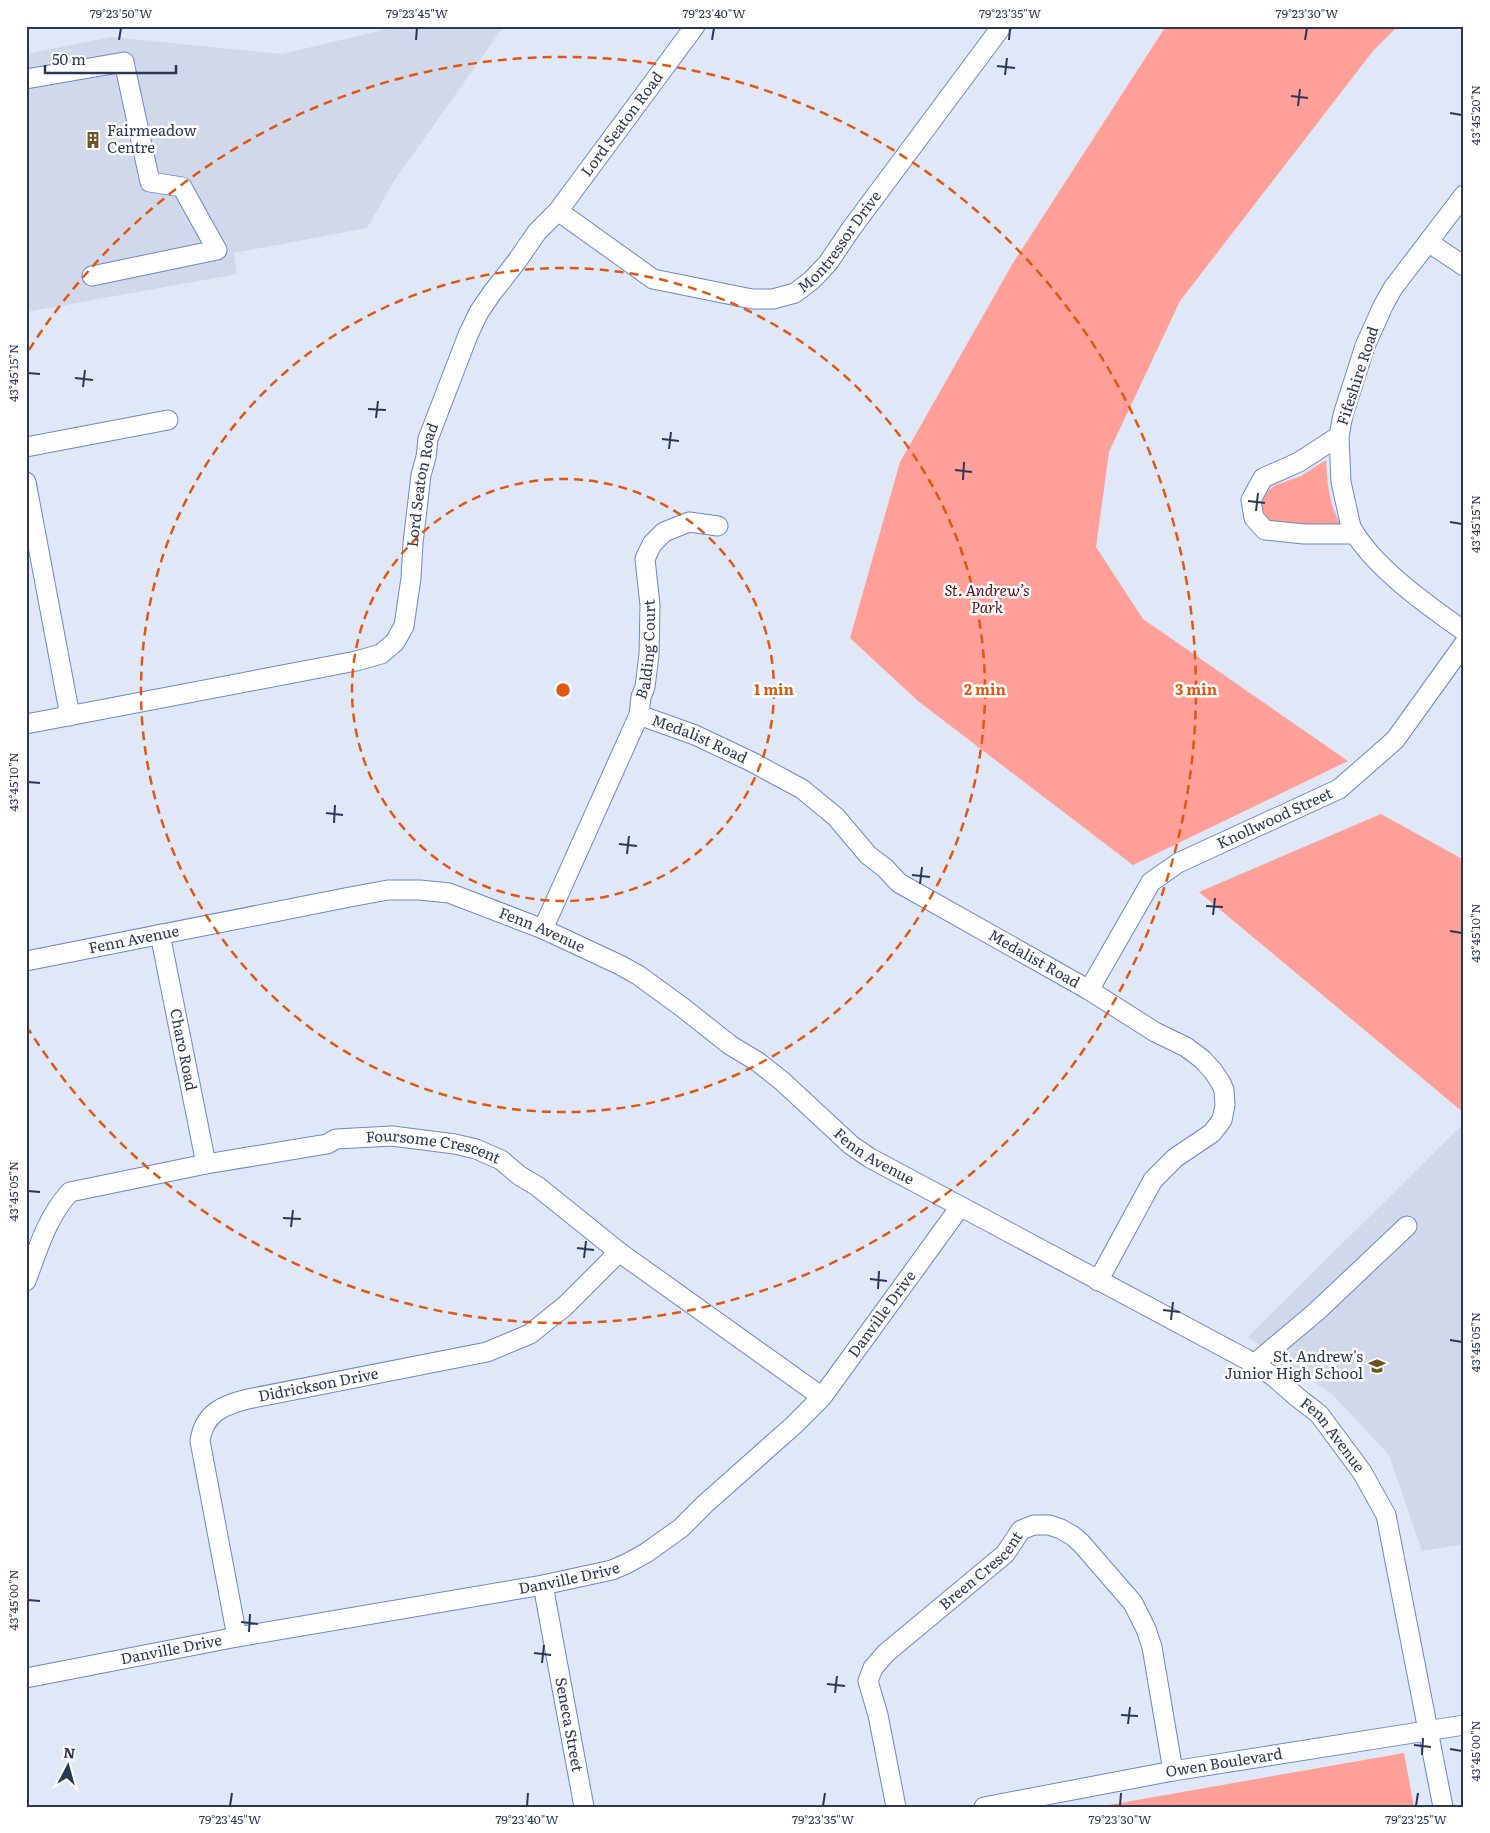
<svg xmlns="http://www.w3.org/2000/svg" width="1490" height="1833" font-family="Literata,serif">
<style>
.built{fill:#d0d8e9}
.green{fill:#ff9f98}
.lines{fill:none;stroke-linecap:round;stroke-linejoin:round}
.minor-casing{stroke:#6988cc;stroke-width:21}
.minor{stroke:#fff;stroke-width:19}
.ticks{fill:none;stroke:#2b3855;stroke-width:2}
.ring{fill:none;stroke:#df5710;stroke-width:2.5;stroke-dasharray:9 6}
.labels{text-anchor:middle;stroke-width:5;stroke-linejoin:round;paint-order:stroke}
.street-label{font-size:15px;fill:#2b3855;stroke:#fff}
.poi-label{font-size:15px;fill:#2b3855;stroke:#fff;text-anchor:start}
.park-label{font-size:15px;font-style:italic;fill:#620c11;stroke:#fff}
.centre{fill:#df5710;stroke:#fff;stroke-width:2.5}
.ring-label{font-size:15px;text-anchor:middle;font-weight:bold;fill:#df5710;stroke:#fff;stroke-width:5;stroke-linejoin:round;paint-order:stroke}
.neatline{fill:none;stroke:#2b3855;stroke-width:2}
.ticks-label{font-size:12px;text-anchor:middle;fill:#2b3855}
</style>
<rect width="100%" height="100%" fill="#e0e7f6"/>
<path class="built" d="M400 26H504L394 181 367 228 234 253 237 274 26 312V54L112 37 282 54Z
M1464 1123V1544L1422 1551 1389 1455 1332 1394 1248 1337Z"/>
<path class="green" d="M1166 26H1398L1373 51 1180 301 1109 452 1096 547 1143 619 1348 761 1133 865 918 701 850 638 900 462 1013 263Z
M1326 460 1328 486 1332 505 1341 527 1305 525 1288 527 1270 522 1264 515 1262 507 1263 498 1269 490 1276 485 1301 476Z
M1381 814 1464 860V1113L1199 892Z
M1404 1753 1414 1807 1103 1806Z"/>
<g class="lines">
<g class="minor-casing">
<g id="minor">
<path d="M26 79 124 62 150 182 182 187 217 250 92 276"/>
<path d="M1464 195 1393 288 1383 306 1365 346 1343 415 1339 436 1341 482 1351 527C1373 567 1427 605 1464 631"/>
<path id="s1" d="M558 211 653 279 752 299H773L795 293 812 280 828 263 851 229 1002 26"/>
<path d="M1428 242 1464 266"/>
<path d="M1339 436 1299 462 1263 478 1251 500 1254 518 1265 530 1304 534H1354"/>
<path d="M26 447 168 420"/>
<path d="M26 482 70 716"/>
<path id="s2" d="M639 715 695 735 750 761 802 789 836 817 868 855 885 868 899 883 1089 990 1155 1032 1186 1047 1202 1059 1213 1071 1221 1083 1224 1090 1225 1105 1222 1120 1212 1133 1175 1158 1153 1180 1098 1281"/>
<path id="s3" d="M26 724 356 661 381 654 395 642 404 626 411 578 413 543 421 475 426 457 428 439 468 335 479 312 492 293 517 261 537 232 558 211 695 26"/>
<path id="s4" d="M543 929 639 715 641 697 645 687 649 655 650 605 645 559 652 544 664 532 689 522 718 526"/>
<path id="s5" d="M160 934 206 1164"/>
<path id="s6" d="M26 961 350 897 388 890H420L449 893 543 929 620 965 638 975 682 1007 730 1045 758 1062 782 1081 851 1145 870 1158 1246 1359 1273 1376 1297 1397 1319 1414 1362 1472 1386 1515 1443 1807"/>
<path id="s7" d="M1089 990 1151 882 1178 863 1339 789 1395 740 1464 644"/>
<path id="s8" d="M26 1281C38 1249 47 1217 70 1192L206 1164 327 1144 336 1139 392 1136 455 1144 476 1149 501 1160 520 1176 537 1186 619 1252 822 1397"/>
<path d="M1254 1364 1316 1312 1407 1226"/>
<path id="s9" d="M543 1585 584 1807"/>
<path id="s10" d="M237 1637 200 1441C204 1413 223 1405 248 1399L487 1352 530 1334 565 1306 619 1252"/>
<path id="s11" d="M26 1678 237 1637 543 1585 612 1570 626 1564 646 1553 681 1528 705 1504 794 1425 822 1397 960 1207"/>
<path id="s12" d="M896 1807 878 1715 868 1681 873 1668 886 1653 1005 1554 1021 1530 1034 1525H1049L1061 1529 1073 1536 1081 1543 1133 1603 1146 1629 1152 1647 1173 1771"/>
<path id="s13" d="M984 1807 1173 1771 1464 1725"/>
</g>
</g>
<use href="#minor" class="minor"/>
</g>
<path class="ticks" d="M119 40 121 28M416 40 417 28M712 40 714 28M1009 40 1010 28M1305 40 1307 28M997 66 1015 68M1005 75 1007 58M1291 96 1308 98M1298 106 1300 89M1450 113 1462 115M28 373 40 374M75 378 93 380M83 387 85 370M368 409 386 410M376 418 378 401M662 439 679 441M669 449 671 432M955 470 972 472M963 480 964 462M1248 501 1265 503M1256 511 1258 493M1450 522 1462 524M28 782 40 783M326 813 343 815M334 823 335 805M619 844 637 846M627 854 629 836M912 875 930 877M920 884 922 867M1206 906 1223 907M1213 915 1215 898M1450 931 1462 933M28 1191 40 1192M283 1218 301 1219M291 1227 293 1210M577 1248 594 1250M584 1258 586 1241M870 1279 887 1281M878 1289 879 1271M1163 1310 1180 1312M1171 1320 1173 1302M1450 1340 1462 1342M28 1600 40 1601M241 1622 258 1624M249 1632 250 1614M534 1653 551 1655M542 1663 544 1645M827 1684 845 1686M835 1693 837 1676M1121 1715 1138 1716M1128 1724 1130 1707M1414 1745 1431 1747M1450 1749 1462 1751M1422 1755 1423 1738M230 1806 232 1793M527 1806 528 1793M823 1806 825 1793M1120 1806 1121 1793M1416 1806 1418 1793"/>
<g class="ring">
<circle cx="563" cy="690" r="211"/>
<circle cx="563" cy="690" r="422"/>
<path d="M29 350A633 633 0 1 1 29 1030"/>
</g>
<defs>
<g id="building-bare" transform="scale(1.35)"><path d="M-4-6H4V6H1V3H-1V6H-4ZM-2.5-4.3h1.7v1.8h-1.7ZM.8-4.3h1.7v1.8H.8ZM-2.5-1h1.7V.8h-1.7ZM.8-1h1.7V.8H.8Z" fill="#6a5424" stroke="#fff" stroke-width="2.5" paint-order="stroke"/></g>
<g id="school-bare" transform="scale(1.35)"><path d="M0-5L7-2L0 1L-7-2ZM-4 1L0 2.5L4 1V4Q0 6-4 4Z" fill="#6a5424" stroke="#fff" stroke-width="2.5" paint-order="stroke"/></g>
</defs>
<g fill-rule="evenodd">
<use href="#building-bare" x="93" y="140"/>
<use href="#school-bare" x="1377" y="1366"/>
</g>
<g class="labels">
<g class="street-label">
<text dy="5" stroke="none"><textPath href="#s3" startOffset="961">Lord Seaton Road</textPath></text>
<text dy="5" stroke="none"><textPath href="#s1" startOffset="330">Montressor Drive</textPath></text>
<text transform="translate(1358 376) rotate(-72)" y="5">Fifeshire Road</text>
<text dy="5" stroke="none"><textPath href="#s3" startOffset="541">Lord Seaton Road</textPath></text>
<text dy="5" stroke="none"><textPath href="#s4" startOffset="301">Balding Court</textPath></text>
<text dy="5" stroke="none"><textPath href="#s2" startOffset="65">Medalist Road</textPath></text>
<text dy="5" stroke="none"><textPath href="#s7" startOffset="264">Knollwood Street</textPath></text>
<text dy="5" stroke="none"><textPath href="#s6" startOffset="530">Fenn Avenue</textPath></text>
<text dy="5" stroke="none"><textPath href="#s6" startOffset="110">Fenn Avenue</textPath></text>
<text dy="5" stroke="none"><textPath href="#s2" startOffset="470">Medalist Road</textPath></text>
<text dy="5" stroke="none"><textPath href="#s5" startOffset="118">Charo Road</textPath></text>
<text dy="5" stroke="none"><textPath href="#s8" startOffset="470">Foursome Crescent</textPath></text>
<text dy="5" stroke="none"><textPath href="#s6" startOffset="935">Fenn Avenue</textPath></text>
<text dy="5" stroke="none"><textPath href="#s11" startOffset="972">Danville Drive</textPath></text>
<text dy="5" stroke="none"><textPath href="#s10" startOffset="340">Didrickson Drive</textPath></text>
<text dy="5" stroke="none"><textPath href="#s6" startOffset="1475">Fenn Avenue</textPath></text>
<text dy="5" stroke="none"><textPath href="#s12" startOffset="289">Breen Crescent</textPath></text>
<text dy="5" stroke="none"><textPath href="#s11" startOffset="552">Danville Drive</textPath></text>
<text dy="5" stroke="none"><textPath href="#s11" startOffset="148">Danville Drive</textPath></text>
<text dy="5" stroke="none"><textPath href="#s9" startOffset="142">Seneca Street</textPath></text>
<text dy="5" stroke="none"><textPath href="#s13" startOffset="244">Owen Boulevard</textPath></text>
</g>
<g class="poi-label">
<text x="107" y="136">Fairmeadow<tspan x="107" dy="17">Centre</tspan></text>
<text x="1363" y="1362" text-anchor="end">St. Andrew's<tspan x="1363" dy="17">Junior High School</tspan></text>
</g>
<g class="park-label">
<text x="987" y="596">St. Andrew’s<tspan x="987" dy="17">Park</tspan></text>
</g>
</g>
<circle cx="563" cy="690" r="8" class="centre"/>
<g class="ring-label">
<text x="774" y="695">1 min</text>
<text x="985" y="695">2 min</text>
<text x="1196" y="695">3 min</text>
</g>
<rect width="1490" height="1833" fill="none" stroke="#ffffff" stroke-width="55"/>
<g transform="translate(68 1766) rotate(6)" stroke="#ffffff" stroke-width="4" paint-order="stroke">
<path d="M0-4L9 19L0 12L-9 19Z" fill="#2b3855"/>
<text y="-8" font-size="14" font-weight="bold" text-anchor="middle" fill="#2b3855">N</text>
</g>
<path d="M45 65v8h131v-8" fill="none" stroke="#2b3855" stroke-width="2.5"/>
<text x="52" y="65" font-size="15" fill="#2b3855" stroke="#ffffff" stroke-width="4" paint-order="stroke">50 m</text>
<rect x="28" y="28" width="1434" height="1778" class="neatline"/>
<g class="ticks-label">
<text x="121" y="18">79°23'50"W</text>
<text x="417" y="18">79°23'45"W</text>
<text x="714" y="18">79°23'40"W</text>
<text x="1010" y="18">79°23'35"W</text>
<text x="1307" y="18">79°23'30"W</text>
<text transform="translate(1476 115) rotate(-90)" y="4">43°45'20"N</text>
<text transform="translate(14 373) rotate(-90)" y="4">43°45'15"N</text>
<text transform="translate(1476 524) rotate(-90)" y="4">43°45'15"N</text>
<text transform="translate(14 782) rotate(-90)" y="4">43°45'10"N</text>
<text transform="translate(1476 933) rotate(-90)" y="4">43°45'10"N</text>
<text transform="translate(14 1191) rotate(-90)" y="4">43°45'05"N</text>
<text transform="translate(1476 1342) rotate(-90)" y="4">43°45'05"N</text>
<text transform="translate(14 1600) rotate(-90)" y="4">43°45'00"N</text>
<text transform="translate(1476 1751) rotate(-90)" y="4">43°45'00"N</text>
<text x="230" y="1824">79°23'45"W</text>
<text x="527" y="1824">79°23'40"W</text>
<text x="823" y="1824">79°23'35"W</text>
<text x="1120" y="1824">79°23'30"W</text>
<text x="1416" y="1824">79°23'25"W</text>
</g>
</svg>
